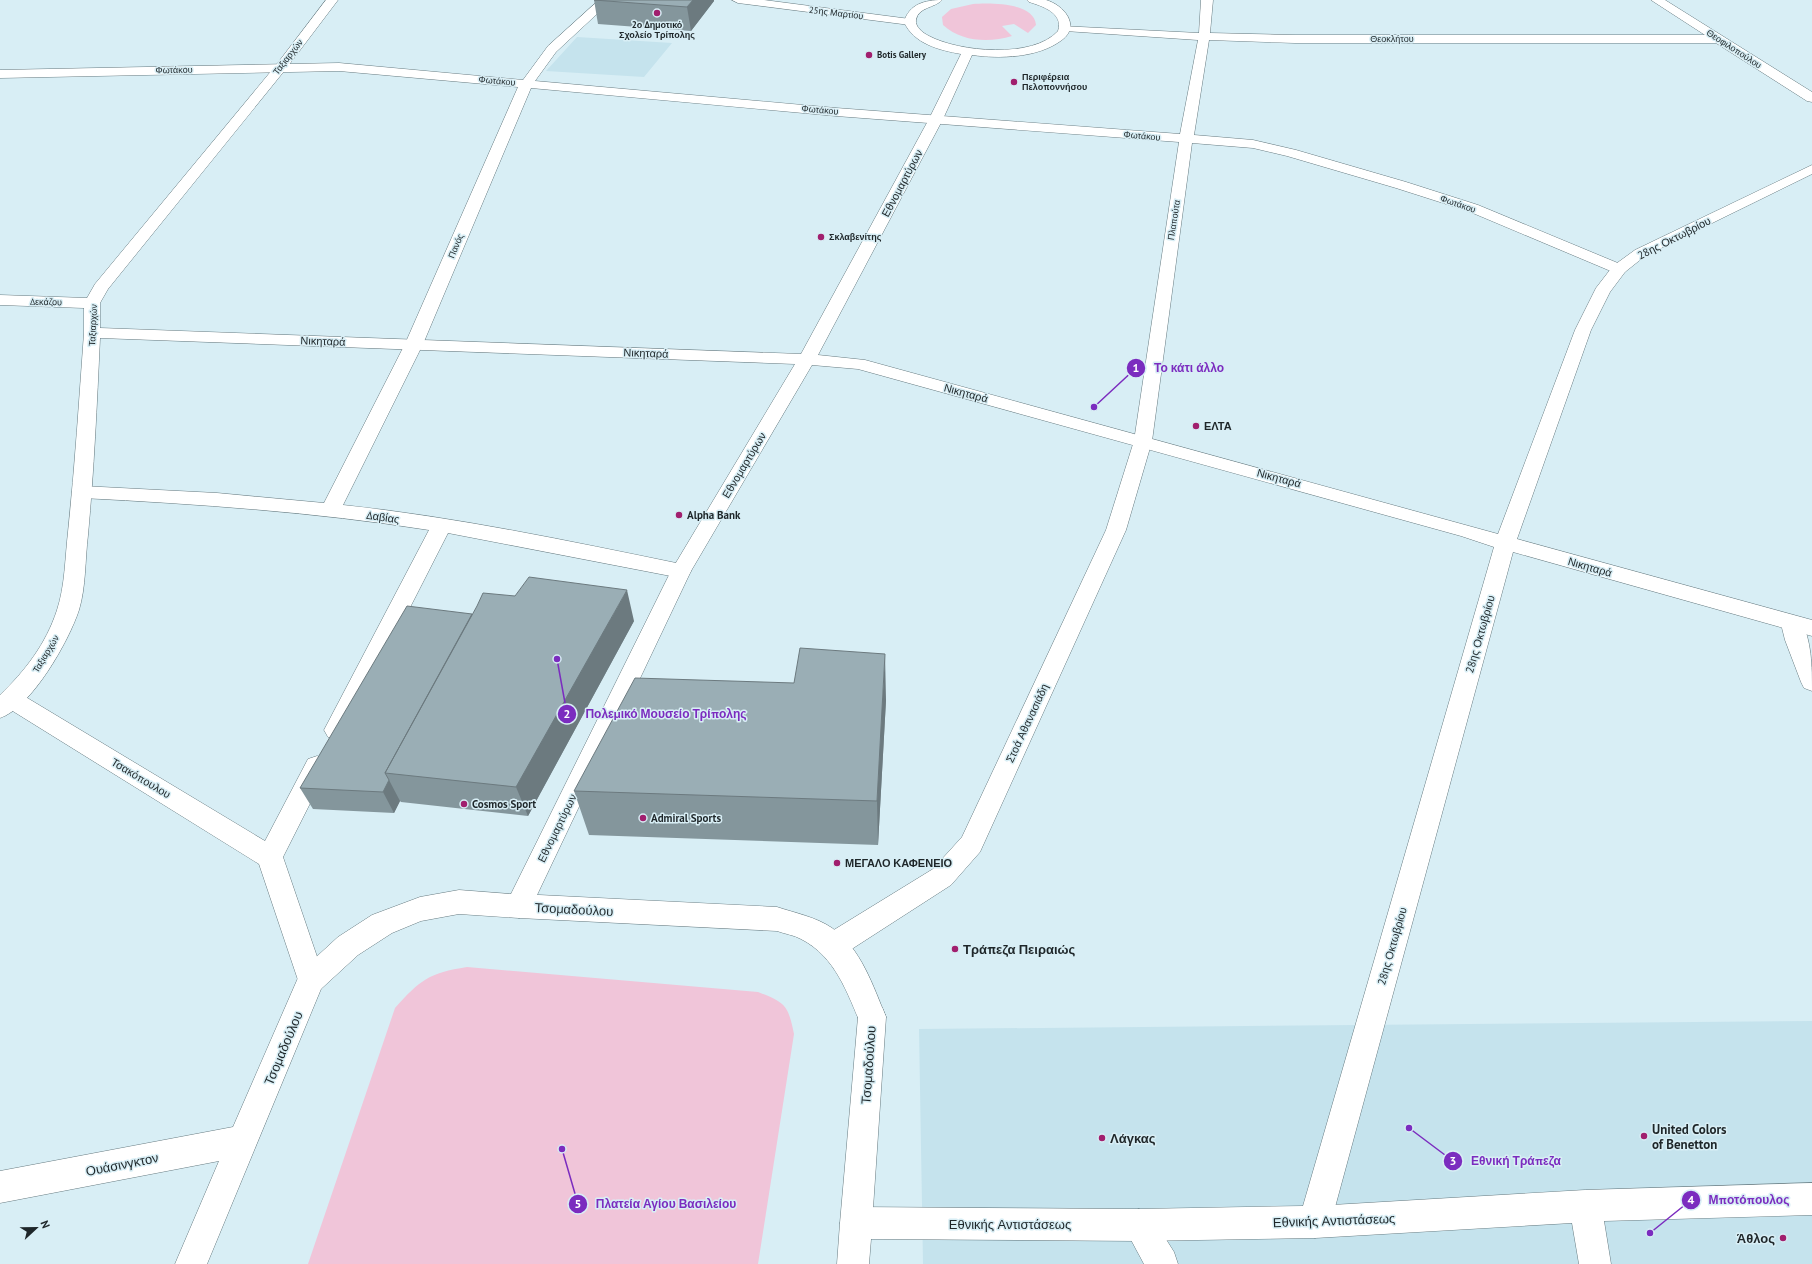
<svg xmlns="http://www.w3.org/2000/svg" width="1812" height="1264" font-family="'PT Sans',sans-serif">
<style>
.built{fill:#c5e3ed}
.green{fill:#f0c5d9}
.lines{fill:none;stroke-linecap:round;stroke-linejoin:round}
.lane-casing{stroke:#677b81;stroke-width:1}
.street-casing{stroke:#677b81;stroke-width:1}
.secondary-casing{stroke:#677b81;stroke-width:1}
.lane{fill:#fff;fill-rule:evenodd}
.street{fill:#fff;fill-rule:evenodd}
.secondary{fill:#fff;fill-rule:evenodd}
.wall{fill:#84969c}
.shaded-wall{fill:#6c7a7f}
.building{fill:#9aaeb5;stroke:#6c7a7f}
.poi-dot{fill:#a11f6e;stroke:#d8eef5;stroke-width:1.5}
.labels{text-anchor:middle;stroke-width:3;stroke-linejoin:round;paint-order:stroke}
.far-street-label{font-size:9px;fill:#1e2629;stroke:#d8eef5}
.far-poi-label{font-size:9px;font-weight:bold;fill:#1e2629;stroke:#d8eef5;text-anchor:start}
.street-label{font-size:11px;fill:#1e2629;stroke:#d8eef5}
.poi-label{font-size:11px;font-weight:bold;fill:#1e2629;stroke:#d8eef5;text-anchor:start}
.near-street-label{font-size:13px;fill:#1e2629;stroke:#d8eef5}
.near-poi-label{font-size:13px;font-weight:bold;fill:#1e2629;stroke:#d8eef5;text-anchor:start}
.leader{fill:none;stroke:#7b2cbf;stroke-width:1.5}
.callout-dot{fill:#7b2cbf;stroke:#d8eef5;stroke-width:1.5}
.mark-label{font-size:12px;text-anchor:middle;font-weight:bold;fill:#fff}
.callout-label{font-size:12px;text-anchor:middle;font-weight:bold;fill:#7b2cbf;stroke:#d8eef5;stroke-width:3;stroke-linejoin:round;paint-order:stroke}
</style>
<rect width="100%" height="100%" fill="#d8eef5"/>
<path class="built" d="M577 37 672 43 644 77 546 71Z
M1812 1021V1264H923L919 1029Z"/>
<path class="green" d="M973 4C990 3 1034 2 1036 25L1028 33 1014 24 1002 26 1012 36C989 43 962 42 943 25L942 17 951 9Z
M467 967 758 992C786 1003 788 1005 794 1034L758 1264H308L395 1008C420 980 429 973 467 967Z"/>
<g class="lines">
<g class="lane-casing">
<path id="lane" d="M519 894 777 907C795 913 816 917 832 928 861 948 873 986 886 1017L882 1027 872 1031 862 1027C847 993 836 957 801 939 794 935 785 934 777 931L519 918 510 914 506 906 510 898Z"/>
</g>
<g class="street-casing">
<path id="street" d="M599 0H612L556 52 535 81 836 108 1180 134 1198 40 1065 31 1059 28 1061 26 1199 33 1201 0H1213L1210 33 1295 35H1705L1651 0H1665L1812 92V102L1807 101 1716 43H1295L1209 40 1194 135 1253 140 1296 150 1406 182 1478 205 1625 266 1627 269 1625 272 1619 274 1613 272 1468 211 1396 188 1287 156 1253 148 1192 143 1152 441 1126 530 980 852 951 885 844 954 834 957 824 954 820 945 824 936 933 869 962 837 1106 530 1134 441 1179 142 836 116 531 88 423 344 343 505C456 517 569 541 681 564L688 566 691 571 688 576 681 578 448 533 344 737 336 739 328 737 324 730 429 530C314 512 198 504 82 498L75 497 72 492 75 487 82 486 217 493 324 503 405 344 518 87 339 71 0 78V70L339 63 523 80 548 46Z
M732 0H764L910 19 916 22 910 25 738 3Z
M1792 616 1800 618C1812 641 1812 666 1812 691L1804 688 1801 682 1785 640 1781 624 1784 618Z
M11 690 19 693 265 841 308 759 317 756 326 759 329 766 283 857 325 980 321 989 311 993 301 989 259 864 3 705 0 698 3 693Z
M872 1003 882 1007 886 1017 872 1223 867 1234 856 1239 845 1234 840 1223 858 1017 862 1007Z
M1812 1183V1215L1604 1221 1611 1264H1579L1572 1223 1315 1238 1304 1233 1299 1222 1304 1211 1315 1206 1585 1190Z
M1139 1209 1150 1214 1174 1252 1178 1264H1144L1123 1225 1128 1214Z"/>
</g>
<g class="secondary-casing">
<path id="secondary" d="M326 0H338L285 70 108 289 100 303V328L801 354 929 119 961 54C939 50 914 44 904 22 909 4 925 0 942 0 935 8 918 7 916 20 915 27 923 33 929 36 959 52 1033 59 1058 31 1064 13 1042 6 1029 2L1027 0C1033 0 1040 0 1046 0 1064 5 1081 26 1062 40 1038 58 1000 59 972 55L943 119 818 355 865 360 1498 534 1575 330 1596 288 1613 266 1635 250 1812 165V174L1645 256 1625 272 1610 292 1591 330 1517 539 1812 620V636L1513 552 1331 1222 1326 1233 1315 1238 1139 1241 871 1239 869 1264H837L840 1223 845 1212 856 1207 1139 1209 1303 1206 1494 547 1461 536 858 369 812 365 691 571 528 914 519 918 459 914 421 921 392 933 358 955 321 989 207 1264H175L219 1161 0 1203V1171L233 1127 301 971 338 937 372 915 420 897 459 890 511 894 671 571 795 364 100 338C97 404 94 470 88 535 85 560 86 587 79 610 69 641 31 708 0 718V695C25 671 46 644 57 610 65 586 65 558 68 532 75 466 79 400 84 333V308L0 305V295L87 298 95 284 277 64Z"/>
</g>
<use href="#lane" class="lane"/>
<use href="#street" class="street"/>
<use href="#secondary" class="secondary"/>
</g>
<path class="wall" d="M594 0 714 1 691 31 598 24Z
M472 614 634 621 528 816 401 802 400 801 394 813 313 809 300 788Z
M886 700 878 845 589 835 574 791Z"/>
<path class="shaded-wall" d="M693 0H714V1L691 31 687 7Z
M627 590 634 621 528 816 516 787Z
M885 654 886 700 878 845 877 801Z
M389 780 400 801 394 813 383 792Z"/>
<path class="building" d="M594 0H693L687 7Z
M529 577 627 590 516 787 385 773 477 606 483 593 515 596Z
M407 606 472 614 385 773 389 780 383 792 300 788Z
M800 648 885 654 877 801 574 791 635 678 794 683Z"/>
<g class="poi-dot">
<circle cx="657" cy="13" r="4"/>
<circle cx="869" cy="55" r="4"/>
<circle cx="1014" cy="82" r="4"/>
<circle cx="821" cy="237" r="4"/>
<circle cx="1196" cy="426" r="4"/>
<circle cx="679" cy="515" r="4"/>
<circle cx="464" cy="804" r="4"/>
<circle cx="643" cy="818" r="4"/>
<circle cx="837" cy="863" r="4"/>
<circle cx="955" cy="949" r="4"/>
<circle cx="1644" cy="1136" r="4"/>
<circle cx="1102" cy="1138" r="4"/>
<circle cx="1783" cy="1238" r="4"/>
</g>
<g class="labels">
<g class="far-street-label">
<text transform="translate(836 13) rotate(7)" y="3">25ης Μαρτίου</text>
<text x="1392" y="42">Θεοκλήτου</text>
<text transform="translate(1734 49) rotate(33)" y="3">Θεοφιλοπούλου</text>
<text transform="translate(288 57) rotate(-52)" y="3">Ταξιαρχών</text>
<text transform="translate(174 70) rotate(-1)" y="3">Φωτάκου</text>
<text transform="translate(497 81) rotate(5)" y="3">Φωτάκου</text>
<text transform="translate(820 110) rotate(5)" y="3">Φωτάκου</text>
<text transform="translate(1142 136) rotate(5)" y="3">Φωτάκου</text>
<text transform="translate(1458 204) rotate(19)" y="3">Φωτάκου</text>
<text transform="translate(1174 220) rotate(-81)" y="3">Πλαπούτα</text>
<text transform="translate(456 246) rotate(-67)" y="3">Πανός</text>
<text transform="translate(46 302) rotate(1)" y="3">Δεκάζου</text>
<text transform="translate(93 325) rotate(-87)" y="3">Ταξιαρχών</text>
<text transform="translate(46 654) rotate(-59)" y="3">Ταξιαρχών</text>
</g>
<g class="far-poi-label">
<text x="657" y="28" text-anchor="middle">2ο Δημοτικό<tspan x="657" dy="10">Σχολείο Τρίπολης</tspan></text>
<text x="877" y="58">Botis Gallery</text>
<text x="1022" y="80">Περιφέρεια<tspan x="1022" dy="10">Πελοποννήσου</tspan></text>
<text x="829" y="240">Σκλαβενίτης</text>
</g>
<g class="street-label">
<text transform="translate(902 183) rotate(-62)" y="4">Εθνομαρτύρων</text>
<text transform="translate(1674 238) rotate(-27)" y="4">28ης Οκτωβρίου</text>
<text transform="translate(323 341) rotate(2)" y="4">Νικηταρά</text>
<text transform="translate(646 353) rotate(2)" y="4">Νικηταρά</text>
<text transform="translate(966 393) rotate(15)" y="4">Νικηταρά</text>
<text transform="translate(744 465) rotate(-59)" y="4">Εθνομαρτύρων</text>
<text transform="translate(1279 478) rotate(15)" y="4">Νικηταρά</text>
<text transform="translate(383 517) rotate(8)" y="4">Δαβίας</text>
<text transform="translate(1590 567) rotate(16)" y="4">Νικηταρά</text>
<text transform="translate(1480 634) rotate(-74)" y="4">28ης Οκτωβρίου</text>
<text transform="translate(1027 723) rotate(-65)" y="4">Στοά Αθανασιάδη</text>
<text transform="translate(141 778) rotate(31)" y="4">Τσακόπουλου</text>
<text transform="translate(557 828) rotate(-64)" y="4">Εθνομαρτύρων</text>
<text transform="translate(1392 946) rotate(-74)" y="4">28ης Οκτωβρίου</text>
</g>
<g class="poi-label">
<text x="1204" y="430">ΕΛΤΑ</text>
<text x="687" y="519">Alpha Bank</text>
<text x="472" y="808">Cosmos Sport</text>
<text x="651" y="822">Admiral Sports</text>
<text x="845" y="867">ΜΕΓΑΛΟ ΚΑΦΕΝΕΙΟ</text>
</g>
<g class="near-street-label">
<text transform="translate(574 909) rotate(3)" y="5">Τσομαδούλου</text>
<text transform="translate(283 1048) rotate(-67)" y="5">Τσομαδούλου</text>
<text transform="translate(868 1065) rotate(-86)" y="5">Τσομαδούλου</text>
<text transform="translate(122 1164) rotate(-11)" y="5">Ουάσινγκτον</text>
<text transform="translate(1334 1220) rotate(-2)" y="5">Εθνικής Αντιστάσεως</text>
<text x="1010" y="1229">Εθνικής Αντιστάσεως</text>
</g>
<g class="near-poi-label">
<text x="963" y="954">Τράπεζα Πειραιώς</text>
<text x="1652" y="1134">United Colors<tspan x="1652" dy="15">of Benetton</tspan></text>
<text x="1110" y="1143">Λάγκας</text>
<text x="1775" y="1243" text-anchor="end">Άθλος</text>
</g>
</g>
<path class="leader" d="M1094 407L1136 368M557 659L567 714M1409 1128L1453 1161M1650 1233L1691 1200M562 1149L578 1204"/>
<g class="callout-dot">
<circle cx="1094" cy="407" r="4"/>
<circle cx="557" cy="659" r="4"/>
<circle cx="1409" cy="1128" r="4"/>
<circle cx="1650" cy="1233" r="4"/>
<circle cx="562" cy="1149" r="4"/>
<circle cx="1136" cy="368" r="10"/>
<circle cx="567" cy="714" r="10"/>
<circle cx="1453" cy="1161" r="10"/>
<circle cx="1691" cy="1200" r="10"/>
<circle cx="578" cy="1204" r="10"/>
</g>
<g class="mark-label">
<text x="1136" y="372">1</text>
<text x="567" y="718">2</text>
<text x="1453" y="1165">3</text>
<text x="1691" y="1204">4</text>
<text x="578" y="1208">5</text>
</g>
<g class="callout-label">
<text x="1189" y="372">Το κάτι άλλο</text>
<text x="666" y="718">Πολεμικό Μουσείο Τρίπολης</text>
<text x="1516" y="1165">Εθνική Τράπεζα</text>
<text x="1749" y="1204">Μποτόπουλος</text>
<text x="666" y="1208">Πλατεία Αγίου Βασιλείου</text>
</g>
<g transform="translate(36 1228) rotate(68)" stroke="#d8eef5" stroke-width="3" paint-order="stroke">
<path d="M0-3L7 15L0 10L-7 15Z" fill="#1e2629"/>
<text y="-6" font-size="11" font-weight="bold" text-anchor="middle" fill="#1e2629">N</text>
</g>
</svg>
